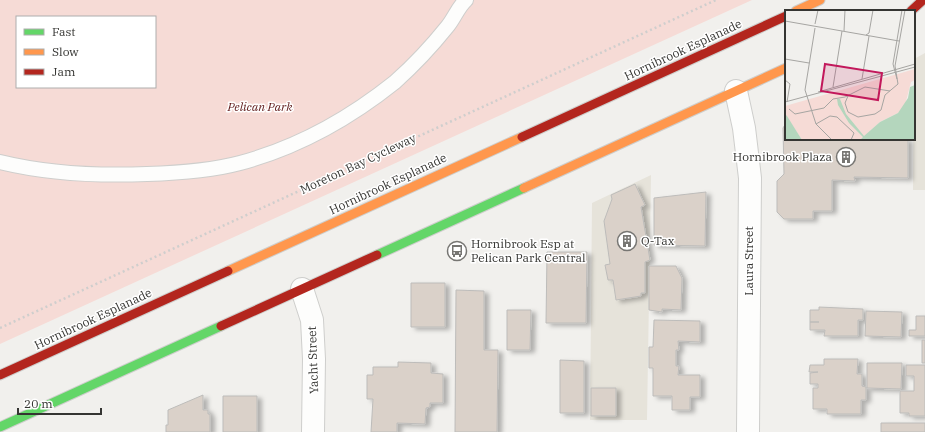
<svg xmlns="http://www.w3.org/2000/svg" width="925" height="432" font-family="'IBM Plex Serif',serif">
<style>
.built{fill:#e6e3da}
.green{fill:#f6dbd6;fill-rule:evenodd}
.building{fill:#dad1c9;stroke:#bdbcba;filter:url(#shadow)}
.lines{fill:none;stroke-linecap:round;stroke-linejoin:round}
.lane-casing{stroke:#cececc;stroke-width:16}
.street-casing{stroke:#cececc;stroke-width:24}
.fast-casing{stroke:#cececc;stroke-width:11}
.slow-casing{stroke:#cececc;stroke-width:11}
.jam-casing{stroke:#cececc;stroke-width:11}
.path{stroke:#cfcecd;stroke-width:2.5;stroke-dasharray:2 3;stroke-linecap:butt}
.lane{stroke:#fdfdfc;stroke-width:14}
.street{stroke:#fdfdfc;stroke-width:22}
.fast{stroke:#63d668;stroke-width:9}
.slow{stroke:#ff974d;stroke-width:9}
.jam{stroke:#b3261e;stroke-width:9}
.labels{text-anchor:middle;stroke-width:3;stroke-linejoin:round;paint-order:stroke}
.street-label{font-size:12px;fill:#353532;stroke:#fff}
.park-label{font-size:12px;font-style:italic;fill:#601b1b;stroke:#fff}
.poi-label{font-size:12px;fill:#353532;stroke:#fff;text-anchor:start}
.inset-road{fill:none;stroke:#a6a5a2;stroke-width:1}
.view{fill:#c2185b;fill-opacity:0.15;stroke:#c2185b;stroke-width:2}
.inset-edge{fill:none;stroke:#353532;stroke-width:2}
</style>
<defs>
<filter id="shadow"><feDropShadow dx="4.5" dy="2.5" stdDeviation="2" flood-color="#0004"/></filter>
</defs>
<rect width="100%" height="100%" fill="#f1f0ed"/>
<path class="built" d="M925 53V190H913L914 59Z
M651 175 647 420H590L592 203Z"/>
<path class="green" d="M0 0H752L0 344ZM17 17H155V87H17Z"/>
<path class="building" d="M786 123V139H908V178L854 177 855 181 832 180V211H813V219H784L777 212V181L784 174 783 128Z
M635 184 645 205 641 207 650 260 645 262V293H641V296L616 300 613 280H608L605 265 610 264 604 221 612 199 611 195Z
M706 192 705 246 654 245V198Z
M547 252H587L586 323H546Z
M649 266H676L682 278 681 310 662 309V312L649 310Z
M411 283H445V327H411Z
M456 290 484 291V350H498L497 432H455Z
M819 307 863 309V320H858V336H824L825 330H810V322H819H810V310H819Z
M507 310H531L530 350H507Z
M866 311 902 312 901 337 865 336Z
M916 316H925V336H909V330H916Z
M654 320 700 321V342L678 341 679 350H676V366H679L678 375H700V397H690V410H672V396H653V368H649V347H653Z
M922 340H925V363H922Z
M824 359H858L857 374H862V386L866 387V400H861V414H827V409H813V388H818V384H810V373L818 372H809L810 365H824Z
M560 360 584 361V413H560Z
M398 362 431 363V373L443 374V403H430V407L426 408 425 424 397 423V432H371L373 399H367V375H373V367H398Z
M867 363H902L901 389 867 388Z
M906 365H925V416H909V413H900V391H914V376H906Z
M591 388H616V416H591Z
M203 395V410H208V414H210V432H166V425H168V410Z
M223 396H257V432H223Z
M881 423H925V432H881Z"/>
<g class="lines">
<g class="lane-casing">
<path id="lane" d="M0 162C49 174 97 176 147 174 178 173 210 171 240 163 296 148 350 118 395 82 414 65 431 47 447 27 454 19 458 7 466 0"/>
</g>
<g class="street-casing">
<path id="street" d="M736 91 744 128 750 178 748 432
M302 289 312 320 314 359 313 432"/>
</g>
<g class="fast-casing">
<path id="fast" d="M377 255 524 188
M0 427 221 326"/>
</g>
<g class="slow-casing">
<path id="slow" d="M796 11 820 0
M524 188 786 68
M228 271 522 137"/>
</g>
<g class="jam-casing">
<path id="jam" d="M911 11 923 0
M522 137 786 16
M221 326 377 255
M0 375 228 271"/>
</g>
<path class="path" d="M0 328 716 0"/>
<use href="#lane" class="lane"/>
<use href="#street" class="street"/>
<use href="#fast" class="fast"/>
<use href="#slow" class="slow"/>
<use href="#jam" class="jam"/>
</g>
<defs>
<g id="building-ring" transform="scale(1)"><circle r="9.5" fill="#fff" stroke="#777673" stroke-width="1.5"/><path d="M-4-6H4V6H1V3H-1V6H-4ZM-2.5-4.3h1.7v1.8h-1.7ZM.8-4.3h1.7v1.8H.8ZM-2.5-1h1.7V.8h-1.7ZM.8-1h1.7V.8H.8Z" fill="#777673"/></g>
<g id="bus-ring" transform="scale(1)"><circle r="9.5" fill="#fff" stroke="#777673" stroke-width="1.5"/><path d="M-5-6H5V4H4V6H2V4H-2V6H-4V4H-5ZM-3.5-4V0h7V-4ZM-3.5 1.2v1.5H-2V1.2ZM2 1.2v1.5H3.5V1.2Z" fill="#777673"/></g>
</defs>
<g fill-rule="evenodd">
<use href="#building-ring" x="846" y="157"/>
<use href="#building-ring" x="627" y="241"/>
<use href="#bus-ring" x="457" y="251"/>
</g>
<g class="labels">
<g class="street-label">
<text transform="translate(683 50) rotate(-25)" y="4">Hornibrook Esplanade</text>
<text transform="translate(358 164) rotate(-25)" y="4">Moreton Bay Cycleway</text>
<text transform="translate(388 184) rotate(-25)" y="4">Hornibrook Esplanade</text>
<text transform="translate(749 261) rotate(-90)" y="4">Laura Street</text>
<text transform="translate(93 319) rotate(-25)" y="4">Hornibrook Esplanade</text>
<text transform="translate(313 360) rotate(-92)" y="4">Yacht Street</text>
</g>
<g class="park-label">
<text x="260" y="111">Pelican Park</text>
</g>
<g class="poi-label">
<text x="832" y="161" text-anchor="end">Hornibrook Plaza</text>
<text x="641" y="245">Q-Tax</text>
<text x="471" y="248">Hornibrook Esp at<tspan x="471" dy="14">Pelican Park Central</tspan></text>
</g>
</g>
<g transform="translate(785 10)">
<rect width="130" height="130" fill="#f1f0ed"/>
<path d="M130 59V70L126 72 120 95 113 103 95 112 75 130H17L0 104V96Z" fill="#f6dbd6"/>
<path d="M130 75V130H75L78 127 64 113 53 95 52 89H55L61 104 79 126 95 112 113 103 123 88 125 77ZM0 104 2 106 17 130H0Z" fill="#b4d6bd"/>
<path class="inset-road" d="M0 11 114 31M30 14 33 0M30 18 20 80 31 114M59 21 60 0M81 25 84 23 88 0M0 49 24 53M77 69 84 26M112 69 108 54 117 0M0 70 5 74 2 92M48 77 57 21M33 82 130 54M100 85 113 74 110 56 120 0M63 86 60 93 63 102 73 107 90 104 96 100 100 85M0 92 130 57M4 99 10 104 39 98 48 89 60 87 80 77 105 81M47 130 31 114 45 106 52 107 69 123 66 130"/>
<path class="view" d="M40 54 97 63 93 90 36 81Z"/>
<rect width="130" height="130" class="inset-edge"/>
</g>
<rect x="16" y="16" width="140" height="72" fill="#ffffff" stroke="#aeaead"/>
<rect x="24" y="29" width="20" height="6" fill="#63d668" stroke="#aeaead"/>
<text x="52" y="36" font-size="12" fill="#353532">Fast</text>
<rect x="24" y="49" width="20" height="6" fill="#ff974d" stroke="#aeaead"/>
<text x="52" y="56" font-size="12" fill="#353532">Slow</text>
<rect x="24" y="69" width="20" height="6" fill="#b3261e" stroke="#aeaead"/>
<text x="52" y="76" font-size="12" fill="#353532">Jam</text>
<path d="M18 408v6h83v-6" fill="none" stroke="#353532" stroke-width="2"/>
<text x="24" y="408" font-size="12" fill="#353532" stroke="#ffffff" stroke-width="3" paint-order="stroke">20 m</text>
</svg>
